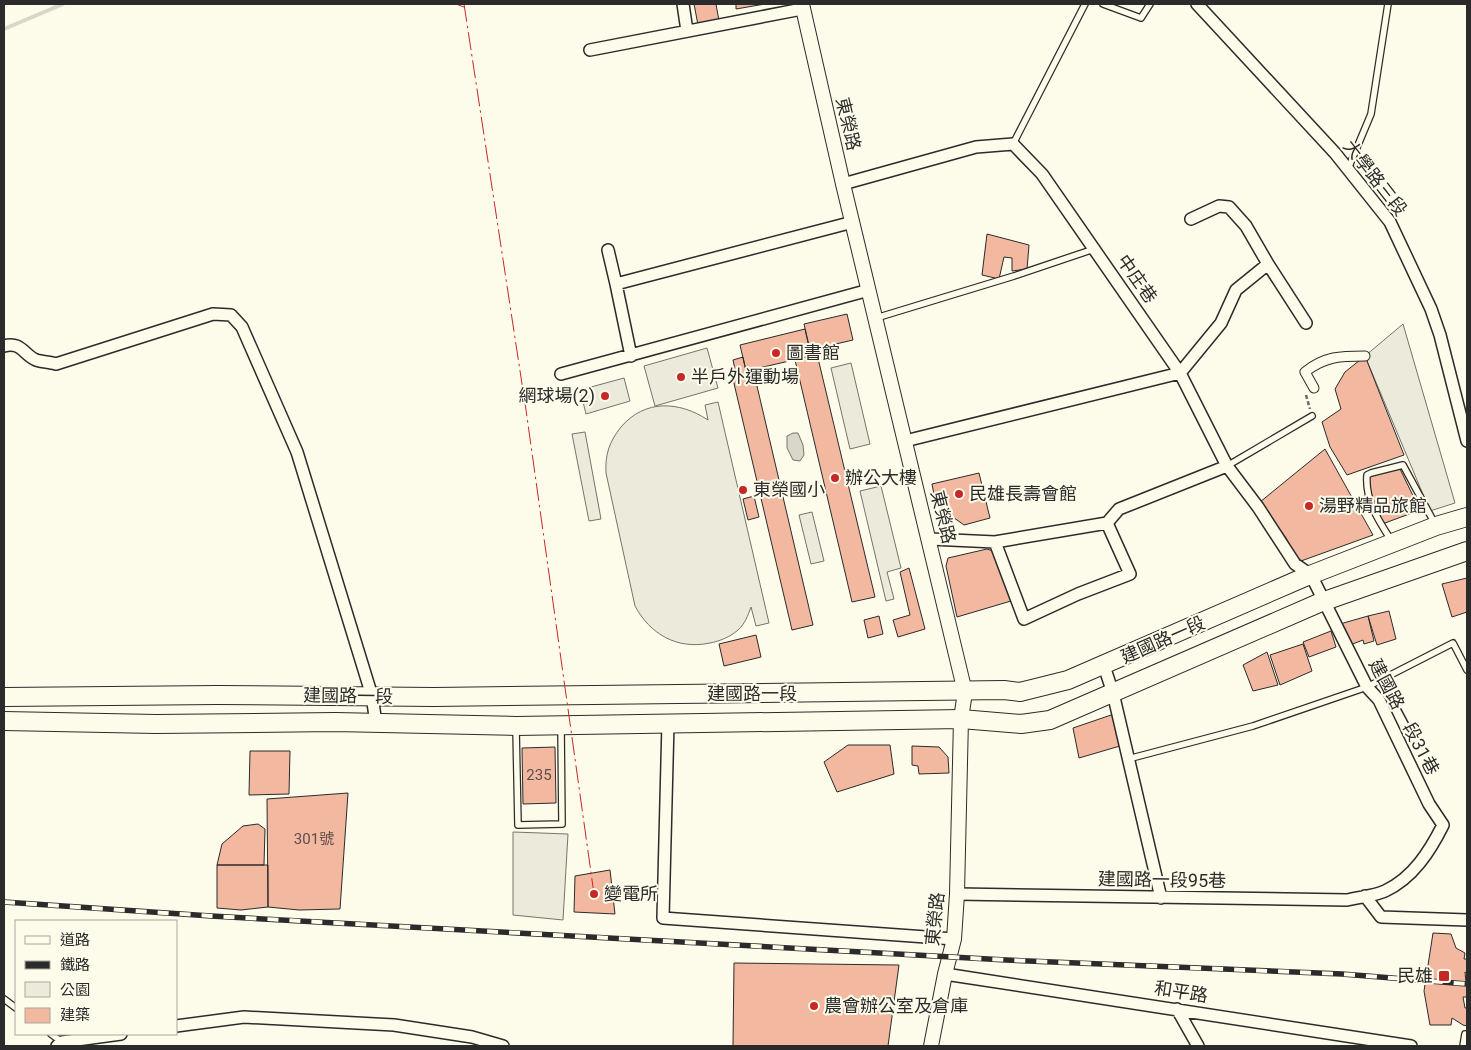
<svg xmlns="http://www.w3.org/2000/svg" width="1471" height="1050" font-family="Roboto,'Noto Sans TC',sans-serif">
<style>
.green{fill:#ecebdb;stroke:#74746e}
.parking{fill:#eceadb;stroke:#74746e}
.water{fill:#d8d7c9;stroke:#74746e}
.lines{fill:none;stroke-linecap:round;stroke-linejoin:round}
.stream{stroke:#d8d7c9;stroke-width:4}
.building{fill:#f2b8a0;stroke:#2b2b2b}
.service-casing{stroke:#2b2b2b;stroke-width:8}
.pedestrian-casing{stroke:#2b2b2b;stroke-width:11}
.minor-casing{stroke:#2b2b2b;stroke-width:14}
.tertiary-casing{stroke:#2b2b2b;stroke-width:16}
.primary-casing{stroke:#2b2b2b;stroke-width:20}
.path{stroke:#6a6964;stroke-width:2.5;stroke-dasharray:4 2.5;stroke-linecap:butt}
.service{stroke:#fdfbea;stroke-width:5.5}
.pedestrian{stroke:#fdfbea;stroke-width:9}
.minor{stroke:#fdfbea;stroke-width:11}
.tertiary{stroke:#fdfbea;stroke-width:14}
.primary{stroke:#fdfbea;stroke-width:18}
.rail-casing{stroke:#2b2b2b;stroke-width:5.5}
.rail{stroke:#fdfbea;stroke-width:4;stroke-dasharray:11;stroke-linecap:butt}
.power{stroke:#c62828;stroke-width:1;stroke-dasharray:18 4 2.5 4;stroke-linecap:butt}
.poi-dot{fill:#c62828;stroke:#fdfbea;stroke-width:2}
.labels{text-anchor:middle;stroke-width:4;stroke-linejoin:round;paint-order:stroke}
.number-label{font-size:15px;fill:#5d4e48}
.street-label{font-size:18px;fill:#2b2b2b;stroke:#fdfbea}
.poi-label{font-size:18px;fill:#2b2b2b;stroke:#fdfbea;text-anchor:start}
</style>
<rect width="100%" height="100%" fill="#fdfbea"/>
<path class="green" d="M707 348 718 388 655 406 644 366Z
M624 378 630 401 586 414 580 390Z
M718 402 769 623 756 626 751 607C748 615 745 624 738 630 730 637 720 641 710 643 677 650 650 634 635 606L606 473C605 455 609 442 621 427 645 399 679 401 708 420L705 405Z
M585 432 601 519 589 521 572 434Z
M812 512 824 561 811 564 799 515Z"/>
<path class="parking" d="M1403 324 1455 503 1430 511 1365 356Z
M851 363 870 444 850 449 831 368Z
M881 486 901 568 887 572 894 599 886 601 860 491Z
M513 832 568 834 563 920 513 915Z"/>
<path class="water" d="M793 433H798L803 445 804 455 800 461 793 460 787 448V436Z"/>
<g class="lines">
<path class="stream" d="M4 29 63 4"/>
</g>
<path class="building" d="M694 4H716L719 21 698 25Z
M736 4H765L736 9Z
M987 234 1029 245 1027 269 1012 271V258L1004 257 999 279 982 275Z
M847 314 853 340 810 350 804 324Z
M805 329 811 356 746 371 740 345Z
M817 354 875 597 852 602 795 360Z
M1365 356 1404 455 1347 475 1330 447 1322 422 1341 409 1335 389 1345 372Z
M743 357 746 371 753 369 813 625 792 630 732 375 736 374 733 360Z
M1325 449 1373 535 1301 561 1295 558 1286 538 1260 502Z
M1400 469 1420 510 1385 523 1377 517 1370 492 1369 476Z
M979 473 990 518 964 525 936 505 932 484Z
M754 496 759 517 748 520 743 499Z
M987 549 993 551 1011 601 957 617 946 566 948 558Z
M909 568 925 629 898 637 893 620 910 615 900 572Z
M1467 578V612L1452 617 1442 584Z
M1389 611 1396 639 1377 645 1368 616Z
M879 616 883 634 868 638 864 620Z
M1368 616 1374 641 1364 644 1363 640 1350 645 1340 624Z
M1331 631 1336 647 1309 657 1303 642Z
M756 635 761 657 724 666 719 644Z
M1303 644 1312 671 1280 685 1270 655Z
M1267 652 1278 685 1253 691 1243 665Z
M1114 714 1120 746 1079 758 1073 728Z
M848 745H890L894 774 837 792 824 762Z
M912 746 939 747 948 757 949 773 919 774 918 766 912 765Z
M555 747 556 803 523 804 522 748Z
M250 751H290L289 794 249 795Z
M348 793 340 909 299 910 268 907 267 799Z
M258 824 265 829 264 865H217L222 844 243 826Z
M217 865H268V907L241 910 217 908Z
M610 870 615 914 574 912 575 876Z
M1433 933 1451 934 1456 948 1465 953 1464 959H1467V973L1465 972 1466 983H1467V997H1463L1465 1008H1467V1026L1463 1025 1452 1018 1451 1025H1430L1424 991Z
M734 963 899 965 888 1046H733Z"/>
<g class="lines">
<g class="service-casing">
<path id="service" d="M1103 4 1141 18 1150 4
M1013 144 1085 4
M1348 169 1371 114 1388 4
M876 318 1014 276 1094 249
M1227 466 1312 416
M1391 540C1378 520 1365 500 1367 475L1371 473 1403 465 1435 524
M516 728 518 825 562 824 561 727
M1128 759 1253 726 1367 687 1453 643 1467 670
M4 999 16 1008
M51 1034 62 1042
M1463 1046 1465 1034H1467"/>
</g>
<g class="pedestrian-casing">
<path id="pedestrian" d="M1314 388 1305 372C1325 356 1341 356 1365 356"/>
</g>
<g class="minor-casing">
<path id="minor" d="M683 4 687 31
M1197 4 1335 153 1390 222 1431 309 1440 335 1467 441
M590 50 802 9
M843 184 976 147 1013 144 1042 174 1180 373 1227 466 1258 507 1295 564 1311 575 1367 687 1379 700 1429 804 1443 825C1430 851 1413 878 1385 891 1374 896 1359 897 1347 900L957 894
M1191 219 1219 206 1229 207 1246 226 1268 264
M608 250 616 284
M4 346C21 341 24 355 36 360 42 362 50 362 56 364L213 314 231 315 242 327 297 452 372 696 376 723
M631 356 616 284 853 222
M561 374 869 290
M905 441 1180 373 1221 323 1236 290 1268 264 1306 323
M930 539 995 542 1024 619 1078 594 1130 574 1107 523 1119 509 1227 466
M995 542 1107 523
M1104 666 1113 693 1161 898
M668 723 663 918 954 939
M1365 896 1381 917 1467 920
M945 974 1411 1046
M1177 1009 1198 1046
M176 1026 244 1017 394 1025 472 1037 503 1046
M57 1046 62 1042 121 1034"/>
</g>
<g class="tertiary-casing">
<path id="tertiary" d="M802 4 843 184 965 692 961 719 957 894 954 939 945 974 931 1046"/>
</g>
<g class="primary-casing">
<path id="primary" d="M4 697 217 695 434 697 1004 690 1020 692 1068 680 1305 577 1436 526 1467 517
M4 721 156 724 335 722 516 726 961 719 1021 724 1050 720 1319 603 1467 551"/>
</g>
<path class="path" d="M1306 395 1310 409"/>
<use href="#service" class="service"/>
<use href="#pedestrian" class="pedestrian"/>
<use href="#minor" class="minor"/>
<use href="#tertiary" class="tertiary"/>
<use href="#primary" class="primary"/>
<g class="rail-casing">
<path id="rail" d="M4 902 211 916 1006 960 1342 974 1467 984"/>
</g>
<use href="#rail" class="rail"/>
<path class="power" d="M456 4 464 7
M464 4 526 410 594 894"/>
</g>
<g class="poi-dot">
<circle cx="776" cy="353" r="5"/>
<circle cx="681" cy="377" r="5"/>
<circle cx="605" cy="396" r="5"/>
<circle cx="835" cy="478" r="5"/>
<circle cx="743" cy="490" r="5"/>
<circle cx="959" cy="494" r="5"/>
<circle cx="1309" cy="506" r="5"/>
<circle cx="594" cy="894" r="5"/>
<rect x="1438" y="970" width="12" height="12" rx="2.5"/>
<circle cx="814" cy="1006" r="5"/>
</g>
<g class="labels">
<g class="number-label">
<text x="539" y="780">235</text>
<text x="314" y="844">301號</text>
</g>
<g class="street-label">
<text transform="translate(848 124) rotate(77)" y="6">東榮路</text>
<text transform="translate(1375 178) rotate(52)" y="6">大學路三段</text>
<text transform="translate(1137 279) rotate(55)" y="6">中庄巷</text>
<text transform="translate(943 517) rotate(76)" y="6">東榮路</text>
<text transform="translate(1163 640) rotate(-24)" y="6">建國路一段</text>
<text x="752" y="700">建國路一段</text>
<text transform="translate(348 696) rotate(1)" y="6">建國路一段</text>
<text transform="translate(1404 717) rotate(62)" y="6">建國路一段31巷</text>
<text transform="translate(1162 880) rotate(1)" y="6">建國路一段95巷</text>
<text transform="translate(935 919) rotate(-84)" y="6">東榮路</text>
<text transform="translate(1181 992) rotate(9)" y="6">和平路</text>
</g>
<g class="poi-label">
<text x="786" y="359">圖書館</text>
<text x="691" y="383">半戶外運動場</text>
<text x="595" y="402" text-anchor="end">網球場(2)</text>
<text x="845" y="484">辦公大樓</text>
<text x="753" y="496">東榮國小</text>
<text x="969" y="500">民雄長壽會館</text>
<text x="1319" y="512">湯野精品旅館</text>
<text x="604" y="900">變電所</text>
<text x="1433" y="982" text-anchor="end">民雄</text>
<text x="824" y="1012">農會辦公室及倉庫</text>
</g>
</g>
<rect width="1471" height="1050" fill="none" stroke="#2b2b2b" stroke-width="10"/>
<rect x="15" y="920" width="162" height="115" fill="#fdfbea" stroke="#a9a89e"/>
<rect x="25" y="936" width="25" height="8" fill="#fdfbea" stroke="#a9a89e"/>
<text x="60" y="945" font-size="15" fill="#2b2b2b">道路</text>
<rect x="25" y="961" width="25" height="8" fill="#2b2b2b" stroke="#a9a89e"/>
<text x="60" y="970" font-size="15" fill="#2b2b2b">鐵路</text>
<rect x="25" y="982" width="25" height="15" fill="#ecebdb" stroke="#a9a89e"/>
<text x="60" y="995" font-size="15" fill="#2b2b2b">公園</text>
<rect x="25" y="1008" width="25" height="15" fill="#f2b8a0" stroke="#a9a89e"/>
<text x="60" y="1020" font-size="15" fill="#2b2b2b">建築</text>
</svg>
